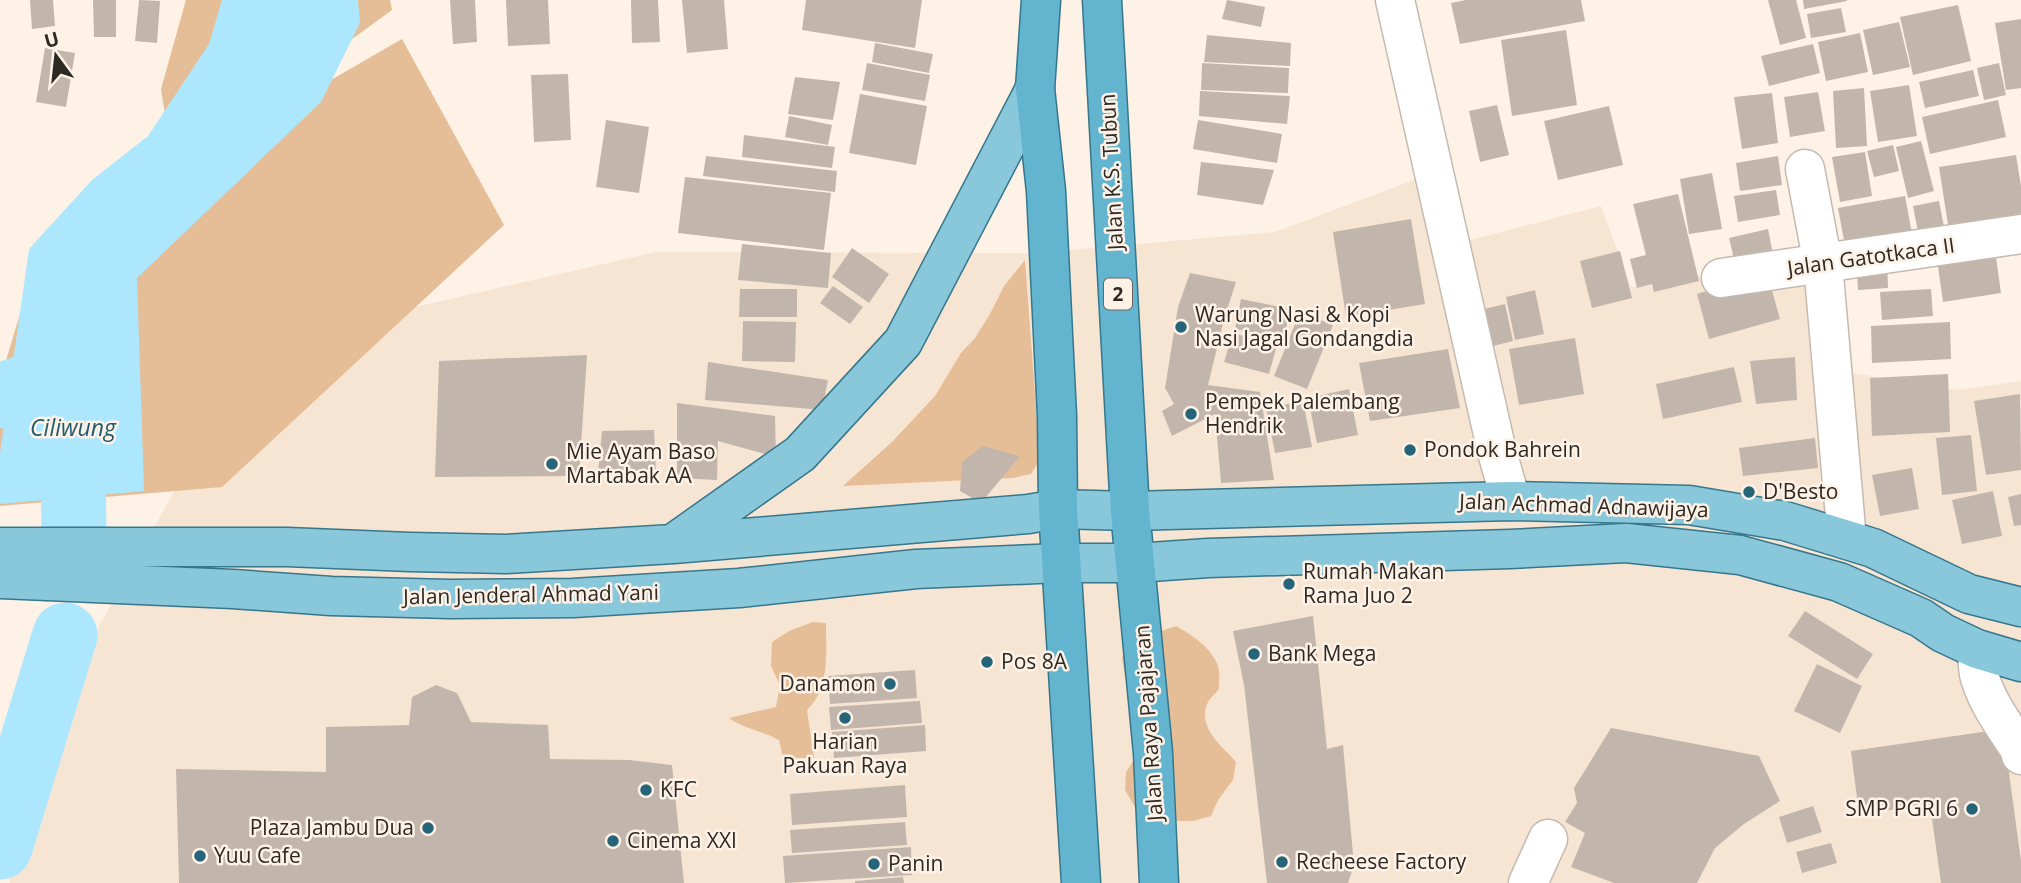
<svg xmlns="http://www.w3.org/2000/svg" width="2021" height="883" font-family="'Open Sans',sans-serif">
<style>
.built{fill:#f7e5d4}
.green{fill:#e5bd96}
.water{fill:#ade7fe}
.lines{fill:none;stroke-linecap:round;stroke-linejoin:round}
.river{stroke:#ade7fe;stroke-width:65}
.building{fill:#c2b6ac}
.minor-casing{stroke:#c5baaf;stroke-width:41}
.primary-casing{stroke:#36778c;stroke-width:41}
.trunk-casing{stroke:#36778c;stroke-width:41}
.minor{stroke:#fff;stroke-width:38}
.primary{stroke:#89c7db;stroke-width:38}
.trunk{stroke:#62b4cf;stroke-width:38}
.poi-dot{fill:#256479;stroke:#fef2e7;stroke-width:2.5}
.labels{text-anchor:middle;stroke-width:5;stroke-linejoin:round;paint-order:stroke}
.shield{fill:#fef2e7;stroke:#6c655f;stroke-width:2}
.shield-label{font-size:19px;font-weight:bold;fill:#2d2925}
.street-label{font-size:21px;fill:#2d2925;stroke:#fef2e7}
.poi-label{font-size:21px;fill:#2d2925;stroke:#fef2e7;text-anchor:start}
.water-label{font-size:23px;font-style:italic;fill:#205b6f;stroke:#fef2e7}
</style>
<rect width="100%" height="100%" fill="#fef2e7"/>
<path class="built" d="M1422 177 1455 244 1601 206 1631 287 1830 256 1853 373 1957 390 2021 381V883H10L9 877 53 709 186 470 389 313 656 252 1035 253 1275 232Z"/>
<path class="green" d="M186 0H390L392 10 226 131 166 121 161 89Z
M402 39 504 225 222 487 0 506V380L34 268 161 178Z
M1025 260 1039 449 1038 463 1031 474 1013 478 843 486 892 442 935 396 961 353 975 338 990 314 1004 286Z
M813 622 826 623C826 653 830 688 807 710L814 758H783L779 740C763 731 744 729 729 718L776 707 780 685 771 666 772 642 789 631Z
M1176 626C1193 636 1211 647 1218 666 1220 672 1219 682 1219 689 1216 693 1210 698 1208 702 1196 727 1222 746 1236 762L1233 780 1218 800 1211 816 1193 821H1173L1152 818 1135 807 1125 790 1126 772 1136 757 1133 694 1125 677 1122 658 1129 642Z"/>
<path class="water" d="M222 0H358L360 23 321 102 137 278 144 491 0 504V453L29 249 92 180 148 136 209 44Z"/>
<g class="lines">
<path class="river" d="M0 396 72 371
M72 410 74 529
M0 847 65 635"/>
</g>
<path class="building" d="M30 0H53L55 26 32 29Z
M93 0H116V37H94Z
M139 0 160 1 157 43 135 41Z
M450 0H475L477 42 453 44Z
M506 0H548L550 44 508 46Z
M631 0H658L660 42 632 43Z
M682 0H724L728 49 687 53Z
M806 0H922L915 48 802 30Z
M1227 0 1265 7 1261 27 1222 19Z
M1466 0H1581L1585 21 1460 44 1451 3Z
M1768 0H1796L1806 38 1780 45Z
M1803 0H1847V1L1804 9Z
M1958 5 1971 61 1913 75 1900 17Z
M1841 8 1846 32 1811 38 1807 14Z
M2021 19V88L2006 90 1995 23Z
M1899 22 1910 67 1873 75 1863 30Z
M1566 30 1577 105 1512 116 1501 40Z
M1860 33 1868 72 1826 81 1818 42Z
M1207 35 1291 43 1290 66 1204 62Z
M875 43 933 54 929 73 872 62Z
M1813 44 1820 73 1769 86 1761 56Z
M45 48 75 53 66 107 36 102Z
M867 63 930 75 925 101 862 90Z
M1202 63 1289 68 1288 93 1201 90Z
M1999 63 2006 95 1984 100 1977 68Z
M1973 70 1979 96 1925 108 1919 82Z
M568 74 571 140 534 142 531 75Z
M795 77 840 82 833 120 788 114Z
M1909 85 1917 136 1878 142 1870 91Z
M1864 88 1867 146 1836 148 1833 91Z
M1200 91 1290 96 1287 124 1199 116Z
M1818 92 1825 131 1790 137 1784 97Z
M1772 93 1778 143 1742 149 1734 97Z
M860 94 927 106 916 165 849 153Z
M1998 100 2006 137 1930 154 1922 117Z
M1497 105 1509 155 1480 162 1469 111Z
M1609 106 1623 165 1558 180 1544 121Z
M789 116 832 125 828 145 785 137Z
M606 120 649 127 639 193 596 187Z
M1198 120 1282 134 1277 163 1193 149Z
M744 135 835 147 832 168 742 157Z
M1921 141 1934 191 1908 198 1896 147Z
M1893 145 1899 171 1874 177 1867 151Z
M1865 152 1872 196 1840 202 1832 157Z
M2016 155 2021 186V220L1949 231 1939 167Z
M706 156 837 171 835 192 703 176Z
M1778 156 1782 185 1740 191 1736 163Z
M1201 162 1274 170 1263 205 1197 195Z
M1712 173 1722 229 1689 234 1680 179Z
M685 177 831 193 824 250 678 233Z
M1776 190 1780 215 1738 222 1734 196Z
M1678 194 1699 281 1654 292 1652 284 1637 288 1630 259 1646 255 1633 204Z
M1905 196 1913 239 1846 251 1838 208Z
M1939 201 1945 232 1919 237 1913 206Z
M1411 219 1425 304 1346 317 1333 232Z
M1768 229 1774 259 1736 267 1729 238Z
M1994 243 2001 293 1943 302 1936 252Z
M742 244 831 253 828 288 738 280Z
M852 248 889 274 869 303 832 277Z
M1620 251 1632 298 1592 308 1580 261Z
M1887 258 1888 288 1858 290 1856 259Z
M1190 273 1236 282 1224 319 1208 385 1260 392 1274 480 1221 483 1215 414 1172 436 1162 411 1174 404 1165 388 1178 307Z
M1767 273 1780 319 1709 339 1697 294Z
M833 286 863 307 850 324 820 303Z
M740 289H797V317H739Z
M1931 289 1933 316 1882 320 1880 292Z
M1535 290 1544 334 1515 340 1506 297Z
M1241 299 1290 309 1284 338 1235 329Z
M1505 304 1513 341 1489 347 1480 310Z
M1300 312 1333 325 1307 389 1274 376Z
M743 321 796 322 795 362 742 361Z
M1950 322 1951 359 1872 363 1871 326Z
M1233 333 1277 345 1269 374 1224 362Z
M1575 338 1584 394 1519 405 1509 349Z
M1448 349 1460 408 1370 421 1359 363Z
M587 355 579 476 435 477 439 361Z
M1795 357 1797 400 1756 404 1750 361Z
M708 362 828 380 822 410 705 400Z
M1734 367 1742 402 1663 419 1656 384Z
M1948 374 1950 432 1872 436 1870 378Z
M1349 389 1358 435 1317 443 1308 398Z
M2020 394 2021 470 1986 475 1974 401Z
M1303 401 1312 447 1275 453 1266 408Z
M677 403 775 416 776 457 718 441 717 480 677 478Z
M654 430 656 471 598 472 602 431Z
M1971 435 1977 491 1942 495 1936 438Z
M1815 438 1818 468 1743 476 1739 448Z
M983 446 1020 456 981 503 960 491 962 462Z
M1912 468 1919 509 1880 516 1872 475Z
M1993 491 2002 536 1962 544 1952 500Z
M2021 494V525L2014 526 2008 497Z
M1805 611 1873 654 1857 679 1788 636Z
M1313 616 1327 749 1343 745 1354 865 1348 883H1267L1244 685 1233 631Z
M1817 664 1862 686 1840 733 1794 711Z
M915 670 917 698 830 704 828 676Z
M436 685 457 693 471 722 548 725 550 759 629 760 672 765 684 883H179L176 769 326 772V727L409 725 412 697Z
M920 701 922 723 831 730 829 707Z
M925 725 926 751 834 758 832 732Z
M1611 728 1759 756 1780 801 1744 824 1715 848 1697 883H1614L1571 867 1585 833 1565 822 1577 803 1574 788Z
M2003 729 2021 861V883H1941L1930 805 1859 814 1851 751Z
M905 785 907 817 792 825 790 794Z
M1813 806 1822 832 1787 843 1779 817Z
M905 822 907 845 792 853 790 830Z
M1831 843 1837 863 1802 873 1796 852Z
M911 847 912 875 785 883 783 856Z
M903 877 904 883H855V881Z"/>
<g class="lines">
<g class="minor-casing">
<path id="minor" d="M1395 0 1497 452 1511 501
M1805 169 1823 264 1847 540
M1721 278 2021 234
M1977 649C1978 659 1977 669 1980 678 1988 704 2004 725 2019 748L2021 755
M1528 883 1548 839"/>
</g>
<g class="primary-casing">
<path id="primary" d="M674 543 800 454 903 342 1035 89
M0 547H287L410 552 506 554 673 544 1028 514 1058 509 1130 511 1511 501 1689 505 1785 521 1847 540 1873 548 1969 594 2021 607
M0 579 233 589 331 596 450 599 573 598 739 588 916 569 1061 563H1136L1208 558 1510 549 1626 543 1740 555 1839 582 1921 618 1943 633 1977 649 2021 662"/>
</g>
<g class="trunk-casing">
<path id="trunk" d="M1041 0 1035 89 1046 191 1057 416 1058 509 1081 883
M1102 0 1130 511 1153 753 1159 883"/>
</g>
<use href="#minor" class="minor"/>
<use href="#primary" class="primary"/>
<use href="#trunk" class="trunk"/>
</g>
<g class="poi-dot">
<circle cx="1181" cy="327" r="7"/>
<circle cx="1191" cy="414" r="7"/>
<circle cx="1410" cy="450" r="7"/>
<circle cx="552" cy="464" r="7"/>
<circle cx="1749" cy="492" r="7"/>
<circle cx="1289" cy="584" r="7"/>
<circle cx="1254" cy="654" r="7"/>
<circle cx="987" cy="662" r="7"/>
<circle cx="890" cy="684" r="7"/>
<circle cx="845" cy="718" r="7"/>
<circle cx="646" cy="790" r="7"/>
<circle cx="1972" cy="809" r="7"/>
<circle cx="428" cy="828" r="7"/>
<circle cx="613" cy="841" r="7"/>
<circle cx="200" cy="856" r="7"/>
<circle cx="1282" cy="862" r="7"/>
<circle cx="874" cy="864" r="7"/>
</g>
<g class="labels">
<rect class="shield" x="1104" y="278.5" width="28" height="31" rx="5"/>
<g class="shield-label">
<text x="1118" y="301">2</text>
</g>
<g class="street-label">
<text transform="translate(1112 172) rotate(-93)" y="7">Jalan K.S. Tubun</text>
<text transform="translate(1871 257) rotate(-8)" y="7">Jalan Gatotkaca II</text>
<text transform="translate(1584 506) rotate(2)" y="7">Jalan Achmad Adnawijaya</text>
<text transform="translate(531 595) rotate(-1)" y="7">Jalan Jenderal Ahmad Yani</text>
<text transform="translate(1149 723) rotate(-94)" y="7">Jalan Raya Pajajaran</text>
</g>
<g class="poi-label">
<text x="1195" y="322">Warung Nasi &amp; Kopi<tspan x="1195" dy="24">Nasi Jagal Gondangdia</tspan></text>
<text x="1205" y="409">Pempek Palembang<tspan x="1205" dy="24">Hendrik</tspan></text>
<text x="1424" y="457">Pondok Bahrein</text>
<text x="566" y="459">Mie Ayam Baso<tspan x="566" dy="24">Martabak AA</tspan></text>
<text x="1763" y="499">D'Besto</text>
<text x="1303" y="579">Rumah Makan<tspan x="1303" dy="24">Rama Juo 2</tspan></text>
<text x="1268" y="661">Bank Mega</text>
<text x="1001" y="669">Pos 8A</text>
<text x="876" y="691" text-anchor="end">Danamon</text>
<text x="845" y="749" text-anchor="middle">Harian<tspan x="845" dy="24">Pakuan Raya</tspan></text>
<text x="660" y="797">KFC</text>
<text x="1958" y="816" text-anchor="end">SMP PGRI 6</text>
<text x="414" y="835" text-anchor="end">Plaza Jambu Dua</text>
<text x="627" y="848">Cinema XXI</text>
<text x="214" y="863">Yuu Cafe</text>
<text x="1296" y="869">Recheese Factory</text>
<text x="888" y="871">Panin</text>
</g>
<g class="water-label">
<text x="73" y="436">Ciliwung</text>
</g>
</g>
<g transform="translate(56 56) rotate(345)" stroke="#fef2e7" stroke-width="5" paint-order="stroke">
<path d="M0-5L12 26L0 18L-12 26Z" fill="#2d2925"/>
<text y="-10" font-size="19" font-weight="bold" text-anchor="middle" fill="#2d2925">U</text>
</g>
</svg>
